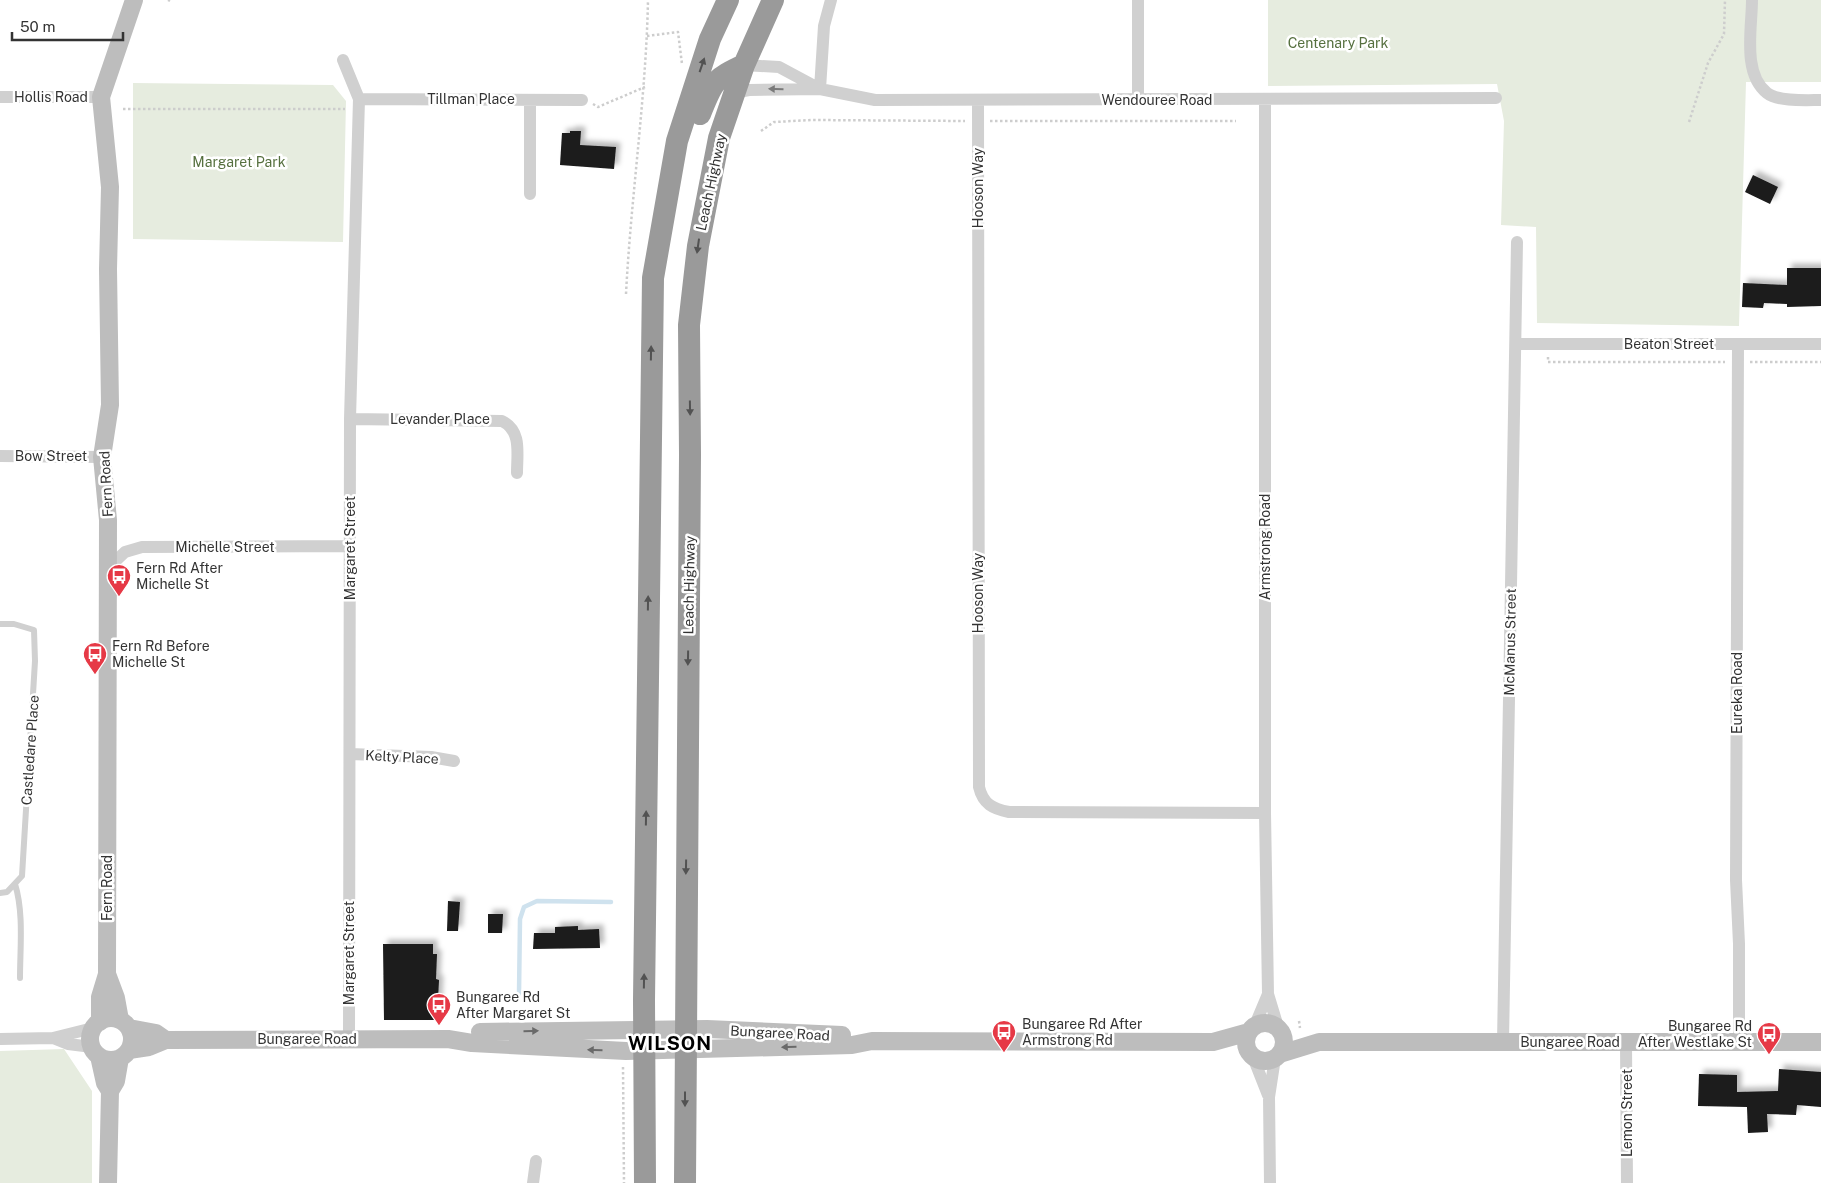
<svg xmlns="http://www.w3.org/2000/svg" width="1821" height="1183" font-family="'Public Sans',sans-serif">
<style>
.green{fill:#e6ecdf}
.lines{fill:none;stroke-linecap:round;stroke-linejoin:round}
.stream{stroke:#cfe2ee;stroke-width:4.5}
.building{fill:#1a1a1a;filter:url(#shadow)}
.path{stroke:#cdcdcd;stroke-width:2.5;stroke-dasharray:2.5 2.5;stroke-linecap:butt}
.lane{stroke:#d0d0d0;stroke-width:6}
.street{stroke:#d0d0d0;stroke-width:12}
.secondary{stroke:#bdbdbd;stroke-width:18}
.highway{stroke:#9a9a9a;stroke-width:22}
.oneway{fill:#525252}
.oneway2{fill:#7a7a7a}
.oneway3{fill:#6a6a6a}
.labels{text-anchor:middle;stroke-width:5;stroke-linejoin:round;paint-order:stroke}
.park-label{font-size:14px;fill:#56703f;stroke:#fff}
.street-label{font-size:14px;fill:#333;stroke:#fff}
.poi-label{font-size:14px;fill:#333;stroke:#fff;text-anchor:start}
.district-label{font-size:19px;font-weight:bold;letter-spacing:1px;fill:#000;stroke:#fff}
</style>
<defs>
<filter id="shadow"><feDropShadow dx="4.5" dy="-4.5" stdDeviation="2.5" flood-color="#0004"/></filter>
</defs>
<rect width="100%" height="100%" fill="#fff"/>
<path class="green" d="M1268 0H1821V82H1746L1739 326 1537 323 1536 227 1501 225 1504 121 1497 84 1268 86Z
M133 83 333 85 346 101 343 242 133 239Z
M64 1049 92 1091V1183H0V1051Z"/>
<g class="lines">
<path class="stream" d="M519 994 520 919 524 907 537 901 611 902"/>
</g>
<path class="building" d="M570 131H581L580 145 616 147 614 169 560 165 562 133H570Z
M1753 175 1778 187 1770 204 1745 192Z
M1787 268H1821V306L1787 307V304L1764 303 1763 308 1742 307 1743 283 1787 285Z
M448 901 460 902 458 931H447Z
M488 914H503L502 933H488Z
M578 926V930L599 929 600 948 533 949 534 933H555V927Z
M383 944H433V954H437L436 979 439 980 437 1020H384Z
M1779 1069 1821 1072V1107L1797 1105 1796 1115 1767 1114 1768 1132 1748 1133 1747 1107 1698 1106 1699 1074 1737 1075V1092L1778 1091Z"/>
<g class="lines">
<path class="path" d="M168 0 170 1
M647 36 678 32 682 64
M593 104 598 107 645 87
M123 109H345
M990 121H1236
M1689 122 1708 63 1724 34 1725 0
M761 131 774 122 812 120 965 121
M626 294C631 196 646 98 648 0
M1548 357V362H1725
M1750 362H1821
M1299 1021 1300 1028
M623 1067 624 1183"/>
<path class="lane" d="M0 624H14L34 630 35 661 22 876 7 892 0 893
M15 884C24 913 20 948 20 978"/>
<path class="street" d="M1752 0C1752 28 1742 73 1767 93 1778 102 1807 100 1821 100
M343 60 359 99 350 419 349 1039
M744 65 779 67 820 89 875 100 1496 98
M820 89 824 26 831 0
M733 93 749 90 820 89
M0 97H101
M359 99 582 100
M530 100V194
M1265 100V813L1268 994 1278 1027
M978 101 979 787C983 804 993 809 1009 812L1265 813
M1138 101V0
M1516 344H1821
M1738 344 1736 880 1739 944V1042
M350 419 502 421C522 431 517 453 517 473
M0 456 102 457
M107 569 125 552 142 547 350 546
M350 754 431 757 454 761
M1255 1025 1268 994
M53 1038 68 1044 92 1047
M0 1039 53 1038 93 1028
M1503 1042 1517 242
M1626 1042 1627 1183
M1253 1057 1268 1095
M533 1183 536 1161
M1270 1183 1269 1097 1275 1058"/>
<path class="secondary" d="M107 974 116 998 120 1020
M90 1039a21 21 0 1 1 42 0a21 21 0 1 1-42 0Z
M100 1022V997L107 974 108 520 102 457 110 405 108 269 110 187 101 97 134 0
M1246 1042a19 19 0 1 1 38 0a19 19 0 1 1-38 0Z
M129 1028 156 1033 166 1040
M480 1032 707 1029 842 1035
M129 1050 149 1047 166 1040 448 1039 472 1043 626 1051 852 1045 872 1041 1213 1042 1249 1032
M1280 1054 1319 1042H1821
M99 1056 105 1083 110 1091
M108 1183 110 1091 116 1081 120 1058"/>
<path class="highway" d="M700 114C713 82 712 80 744 65
M645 1183 644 1000 653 278 677 141 710 39 728 0
M685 1183 690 455 689 325 698 246 719 138 744 65 773 0"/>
</g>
<defs><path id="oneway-solid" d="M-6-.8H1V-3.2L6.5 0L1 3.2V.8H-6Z" transform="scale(1.25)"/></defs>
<g class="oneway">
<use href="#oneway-solid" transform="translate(702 65) rotate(-71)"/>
<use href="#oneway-solid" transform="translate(698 246) rotate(98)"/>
<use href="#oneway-solid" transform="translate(651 353) rotate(-89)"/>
<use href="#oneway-solid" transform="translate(690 408) rotate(89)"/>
<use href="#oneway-solid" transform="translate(648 603) rotate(-89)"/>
<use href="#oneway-solid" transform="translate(688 658) rotate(91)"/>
<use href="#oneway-solid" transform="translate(646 818) rotate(-89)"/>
<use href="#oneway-solid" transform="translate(686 867) rotate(91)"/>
<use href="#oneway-solid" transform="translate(644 981) rotate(-89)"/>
<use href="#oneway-solid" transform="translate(685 1099) rotate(90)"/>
</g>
<use class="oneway2" href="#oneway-solid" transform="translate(776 89) rotate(-178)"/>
<g class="oneway3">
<use href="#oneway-solid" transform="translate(531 1031) rotate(-1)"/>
<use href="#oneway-solid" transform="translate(789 1047) rotate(178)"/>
<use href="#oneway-solid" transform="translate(595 1050) rotate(-179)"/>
</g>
<defs>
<g id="bus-pin" transform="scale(1.25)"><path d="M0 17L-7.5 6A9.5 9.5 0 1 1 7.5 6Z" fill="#e63946" stroke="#fff"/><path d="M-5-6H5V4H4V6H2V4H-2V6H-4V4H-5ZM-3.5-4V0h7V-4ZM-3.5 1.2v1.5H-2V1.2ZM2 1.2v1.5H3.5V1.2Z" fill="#fff"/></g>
</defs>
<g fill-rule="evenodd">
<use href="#bus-pin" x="119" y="576"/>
<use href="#bus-pin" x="95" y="654"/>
<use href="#bus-pin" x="439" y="1005"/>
<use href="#bus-pin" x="1004" y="1032"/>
<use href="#bus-pin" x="1769" y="1034"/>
</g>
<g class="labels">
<g class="park-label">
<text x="1338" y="48">Centenary Park</text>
<text x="239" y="167">Margaret Park</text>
</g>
<g class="street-label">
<text x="51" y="102">Hollis Road</text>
<text x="471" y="104">Tillman Place</text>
<text x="1157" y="105">Wendouree Road</text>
<text transform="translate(711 182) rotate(-78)" y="5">Leach Highway</text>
<text transform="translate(978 188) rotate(-90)" y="5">Hooson Way</text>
<text x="1669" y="349">Beaton Street</text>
<text x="440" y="424">Levander Place</text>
<text x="51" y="461">Bow Street</text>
<text transform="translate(106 484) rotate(-93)" y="5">Fern Road</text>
<text x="225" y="552">Michelle Street</text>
<text transform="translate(1265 547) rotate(-90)" y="5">Armstrong Road</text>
<text transform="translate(350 548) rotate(-90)" y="5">Margaret Street</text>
<text transform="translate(689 585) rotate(-89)" y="5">Leach Highway</text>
<text transform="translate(978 593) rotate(-90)" y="5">Hooson Way</text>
<text transform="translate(1510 642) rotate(-89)" y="5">McManus Street</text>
<text transform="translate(1737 693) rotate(-90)" y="5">Eureka Road</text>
<text transform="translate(30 750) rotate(-86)" y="5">Castledare Place</text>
<text transform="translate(402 757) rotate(3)" y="5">Kelty Place</text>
<text transform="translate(107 888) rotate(-90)" y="5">Fern Road</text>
<text transform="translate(349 953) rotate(-90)" y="5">Margaret Street</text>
<text transform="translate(780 1033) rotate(3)" y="5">Bungaree Road</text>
<text x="307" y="1044">Bungaree Road</text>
<text x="1570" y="1047">Bungaree Road</text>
<text transform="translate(1627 1113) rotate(-90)" y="5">Lemon Street</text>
</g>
<g class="poi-label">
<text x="136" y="573">Fern Rd After<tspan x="136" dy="16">Michelle St</tspan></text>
<text x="112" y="651">Fern Rd Before<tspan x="112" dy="16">Michelle St</tspan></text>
<text x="456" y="1002">Bungaree Rd<tspan x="456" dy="16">After Margaret St</tspan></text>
<text x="1022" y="1029">Bungaree Rd After<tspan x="1022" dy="16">Armstrong Rd</tspan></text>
<text x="1752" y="1031" text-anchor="end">Bungaree Rd<tspan x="1752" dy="16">After Westlake St</tspan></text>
</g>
<g class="district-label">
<text x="670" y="1050">WILSON</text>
</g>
</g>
<path d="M12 32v8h111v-8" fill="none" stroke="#333333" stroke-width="2.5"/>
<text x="20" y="32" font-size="15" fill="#333333" stroke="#ffffff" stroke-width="4" paint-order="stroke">50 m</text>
</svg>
